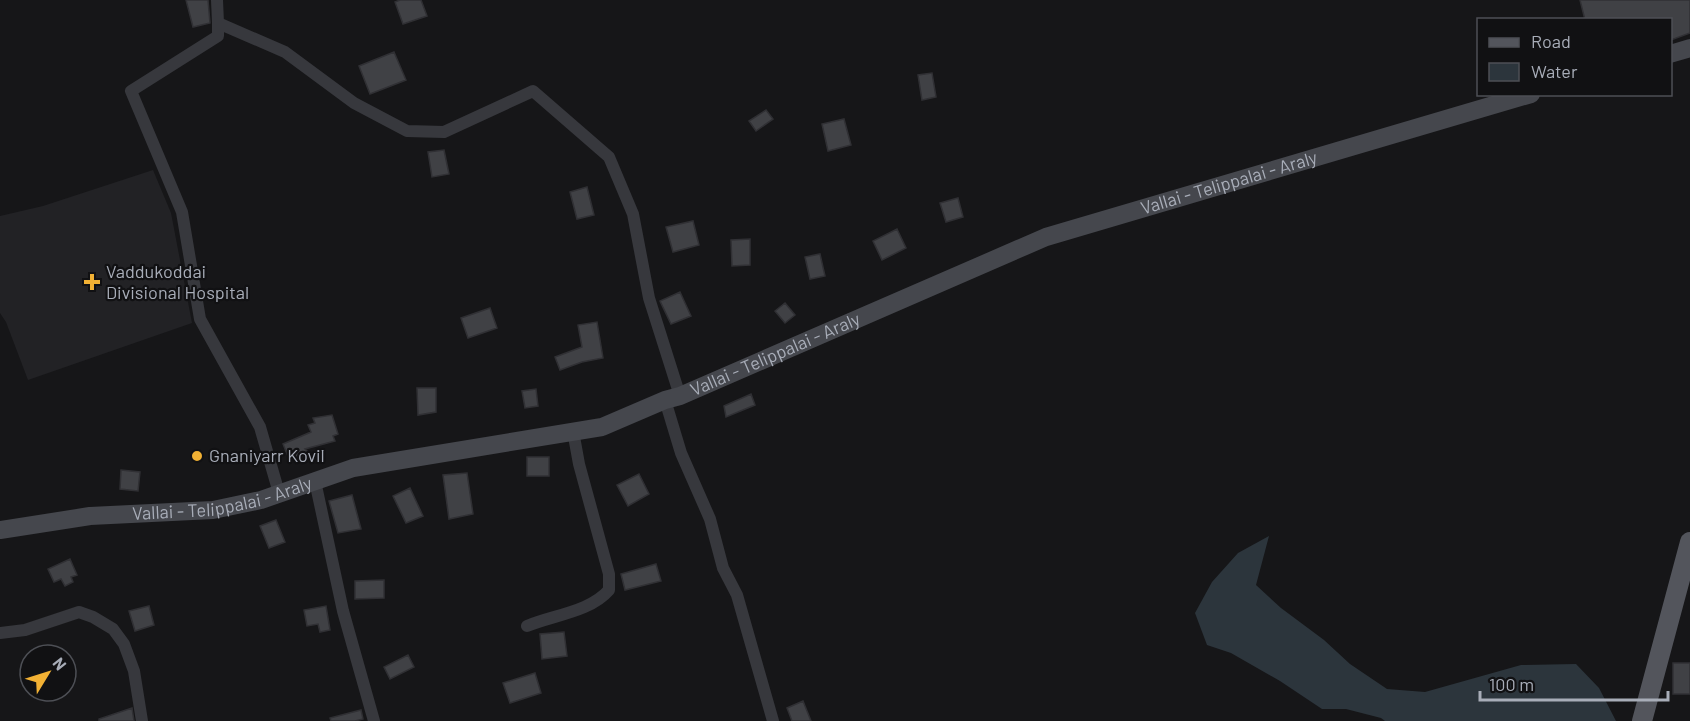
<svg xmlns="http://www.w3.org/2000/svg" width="1690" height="721" font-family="Barlow,sans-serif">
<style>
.built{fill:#222225}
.water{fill:#2c353c}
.building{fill:#404145;stroke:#303034;stroke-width:1.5}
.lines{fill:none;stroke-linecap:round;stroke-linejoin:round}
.minor{stroke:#37383d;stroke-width:12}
.secondary{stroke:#45474d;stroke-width:18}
.primary{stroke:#53555c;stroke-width:20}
.poi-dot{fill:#f2b134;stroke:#111113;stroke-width:2}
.labels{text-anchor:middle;stroke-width:4.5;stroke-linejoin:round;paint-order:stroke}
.street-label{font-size:18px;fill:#a8adb8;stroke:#111113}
.poi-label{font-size:18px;fill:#a8adb8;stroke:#111113;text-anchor:start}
</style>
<rect width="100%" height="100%" fill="#161618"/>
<path class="built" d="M153 170 171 213 192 323 28 380 6 322 0 313V216L43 206Z"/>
<path class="water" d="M1269 536 1256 585 1281 608 1324 640 1350 664 1387 689 1425 692 1521 665 1576 664 1599 688 1616 721H1385L1381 718 1346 709H1322L1280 681 1231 653 1207 645 1195 613 1212 582 1238 553Z"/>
<path class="building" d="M186 0H208L210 23 193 27Z
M400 0H421L427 16 403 24 395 2Z
M1580 0H1690V33L1671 40V20H1585Z
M394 52 406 80 370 94 359 66Z
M932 73 936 97 922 100 918 75Z
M766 110 773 119 756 131 749 121Z
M844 119 851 145 828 151 822 124Z
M444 150 449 174 432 177 428 152Z
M587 187 594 215 577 219 570 192Z
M958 198 963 217 946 222 940 203Z
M693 221 699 245 673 252 666 227Z
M897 229 906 248 882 260 873 241Z
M750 239V265L732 266 731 240Z
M820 254 825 276 810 279 805 257Z
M680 292 691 316 671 324 660 301Z
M785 303 795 315 785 323 775 311Z
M490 308 497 328 468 338 461 318Z
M597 322 603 358 582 362 560 370 555 357 582 347 578 325Z
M417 388H436V412L418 415Z
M536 389 538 406 525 408 522 391Z
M751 394 755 405 726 417 724 406Z
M332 415 338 434 333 436 335 441 305 449 309 453 296 460 294 456 289 459 283 444 311 432 308 425 315 423 313 418Z
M527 457H549V476H527Z
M121 470 140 472 138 491 120 489Z
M467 473 473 514 449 519 443 475Z
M639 474 649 494 628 506 617 485Z
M410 488 423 516 406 523 393 496Z
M352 495 361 529 338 533 329 501Z
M276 520 285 542 269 548 260 526Z
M70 559 77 575 71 577 73 582 65 586 61 579 54 582 48 569Z
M656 564 661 581 625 590 621 574Z
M384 580V598L355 599V581Z
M149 606 154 625 135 631 129 611Z
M326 606 330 630 320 632 318 624 307 626 304 610Z
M564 632 567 656 542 659 540 634Z
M408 655 414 667 390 679 384 667Z
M1673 663H1690V694H1673Z
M535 673 541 693 510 703 503 683Z
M803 701 811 721H792L787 708Z
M132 708 134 721H99V719Z
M361 710 363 719 355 721H331L330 718Z"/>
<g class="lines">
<path class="minor" d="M217 0 218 23 285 52 354 103 407 131 444 132 533 91 609 157 633 214 649 298 680 396
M218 23V36L131 91 182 212 200 319 260 427 279 493
M665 400 681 453 710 519 723 568 737 595 773 721
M315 481 343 611 374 721
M527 626C553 615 590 612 609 590V574L579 464 573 431
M0 633 25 630 79 612 93 617 113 629 124 644 134 671 142 721"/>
<g class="secondary">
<path d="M1670 54 1690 48"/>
<path id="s1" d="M0 530 90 516 213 510 261 500 353 468 602 427 665 400 680 396 1046 237 1531 94"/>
</g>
<path class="primary" d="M1642 721 1690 542"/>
</g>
<g class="poi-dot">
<path d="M89 273h6v6h6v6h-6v6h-6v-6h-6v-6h6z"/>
<circle cx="197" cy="456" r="6"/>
</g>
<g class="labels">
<g class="street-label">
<text dy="6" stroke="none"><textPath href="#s1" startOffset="1287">Vallai - Telippalai - Araly</textPath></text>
<text dy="6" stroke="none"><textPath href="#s1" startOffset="801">Vallai - Telippalai - Araly</textPath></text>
<text dy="6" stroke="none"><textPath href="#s1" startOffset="225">Vallai - Telippalai - Araly</textPath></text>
</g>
<g class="poi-label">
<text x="106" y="278">Vaddukoddai<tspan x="106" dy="21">Divisional Hospital</tspan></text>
<text x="209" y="462">Gnaniyarr Kovil</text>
</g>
</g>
<rect x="1477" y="18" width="195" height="78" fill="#111113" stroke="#4d4f55" stroke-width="1.5"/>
<rect x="1489" y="38" width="30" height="9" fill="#53555c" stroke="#4d4f55" stroke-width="1.5"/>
<text x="1531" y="48" font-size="18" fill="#a8adb8">Road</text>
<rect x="1489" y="63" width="30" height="18" fill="#2c353c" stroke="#4d4f55" stroke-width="1.5"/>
<text x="1531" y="78" font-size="18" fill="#a8adb8">Water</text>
<g transform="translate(48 673) rotate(52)"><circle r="28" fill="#111113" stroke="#4d4f55" stroke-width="1.5"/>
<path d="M0-4.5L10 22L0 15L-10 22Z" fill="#f2b134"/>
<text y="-9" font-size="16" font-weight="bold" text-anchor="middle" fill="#a8adb8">N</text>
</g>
<path d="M1480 691v9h188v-9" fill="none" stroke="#a8adb8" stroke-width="3"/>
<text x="1489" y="691" font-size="18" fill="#a8adb8" stroke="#111113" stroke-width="4.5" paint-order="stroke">100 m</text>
</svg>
